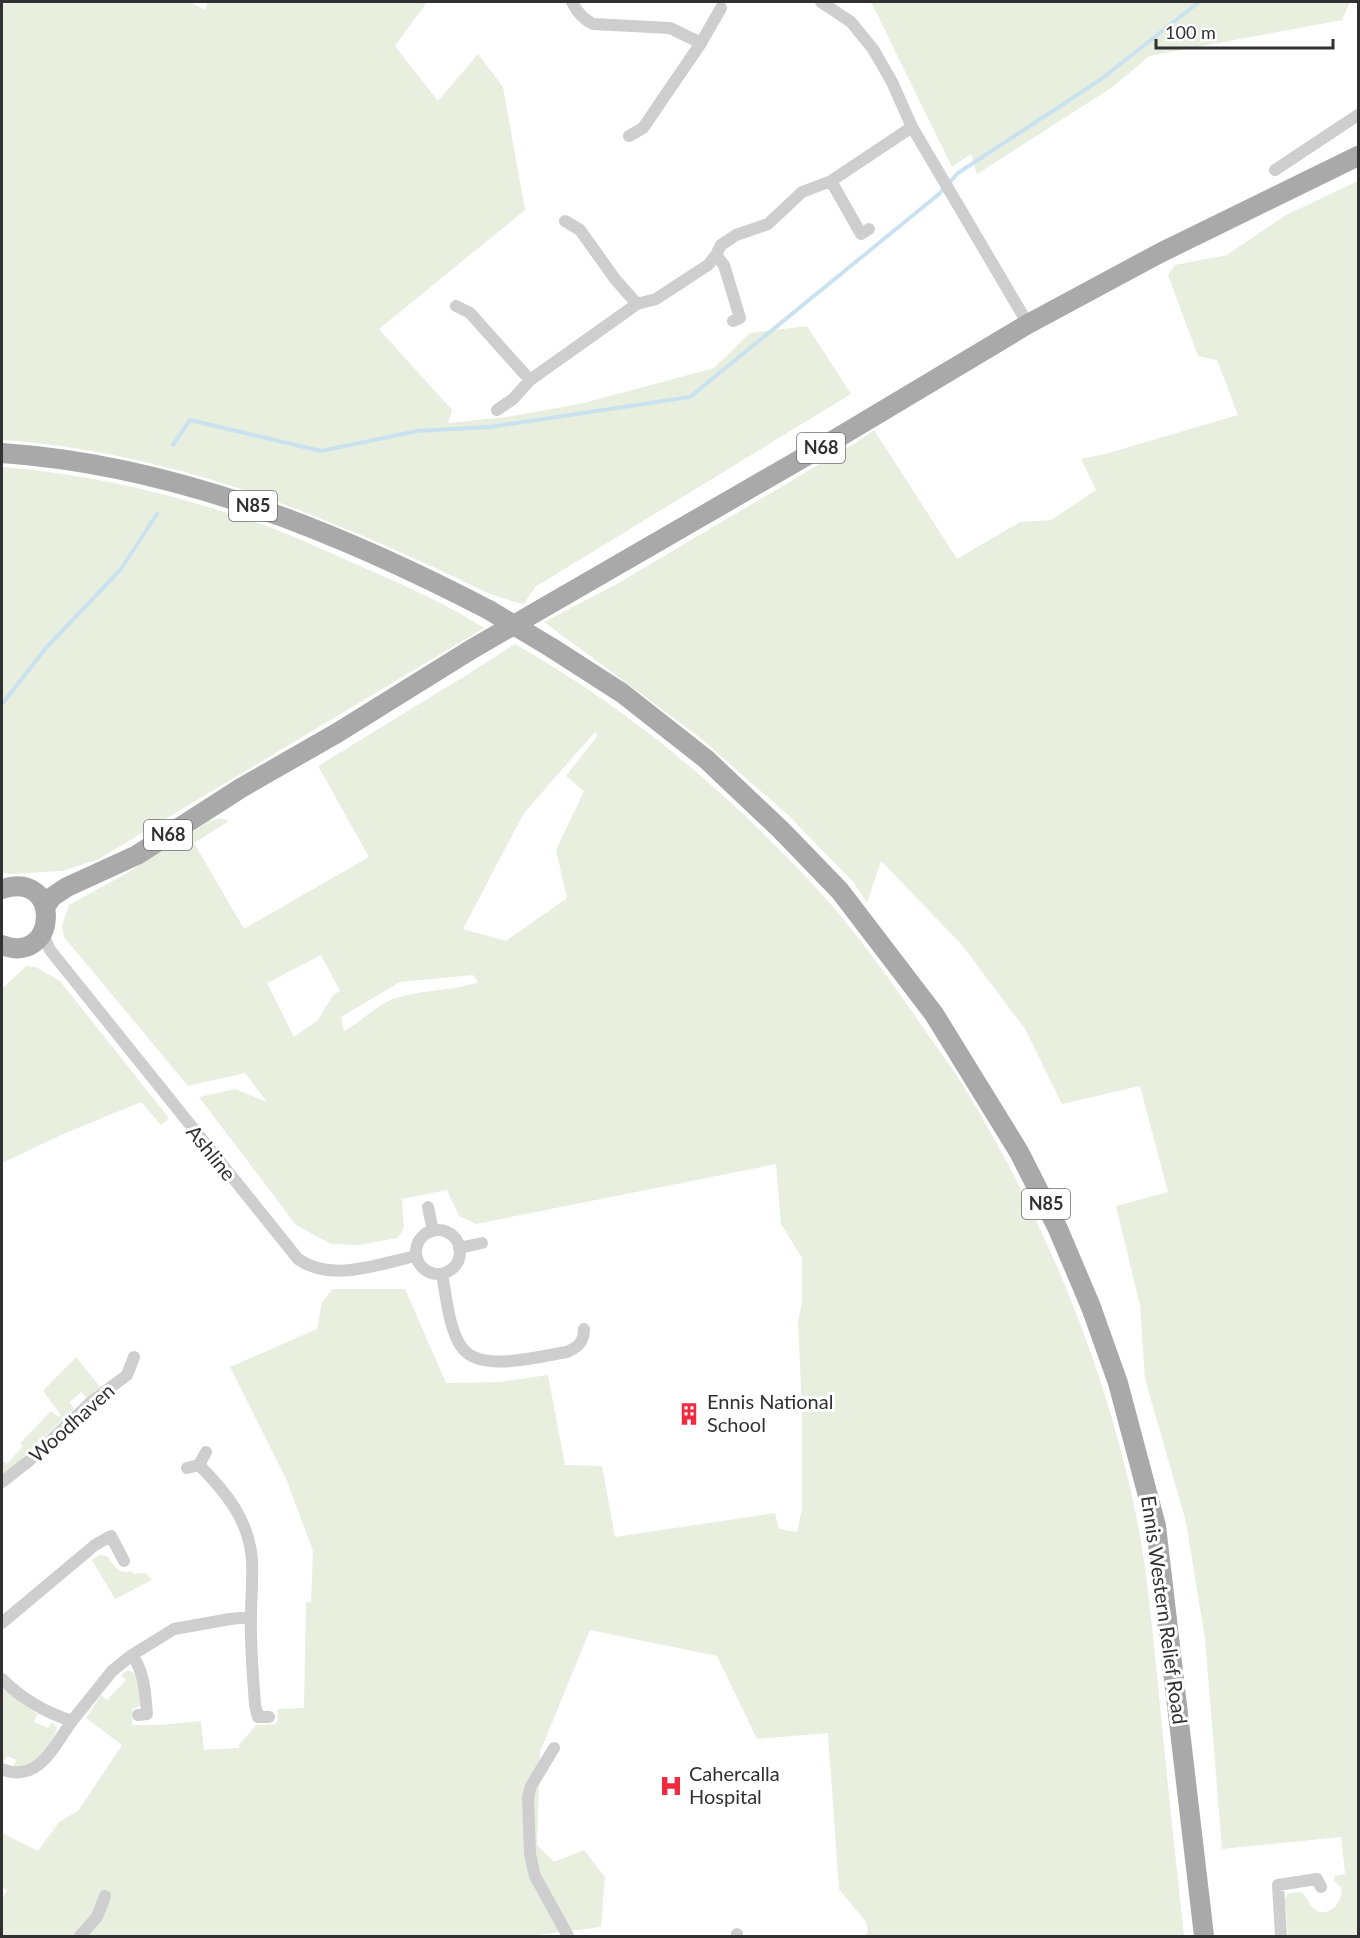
<svg xmlns="http://www.w3.org/2000/svg" width="1360" height="1938" font-family="Lato,sans-serif">
<style>
.green{fill:#e8efdf;fill-rule:evenodd}
.lines{fill:none;stroke-linecap:round;stroke-linejoin:round}
.stream{stroke:#cae2ef;stroke-width:4}
.minor{stroke:#cecece;stroke-width:12}
.primary{stroke:#a9a9a9;stroke-width:20}
.primary-bridge{stroke:#a9a9a9;stroke-width:20}
.labels{text-anchor:middle;stroke-width:6;stroke-linejoin:round;paint-order:stroke}
.shield{fill:#fff;stroke:#6f6f6f;stroke-width:1.5}
.shield-label{font-size:18px;font-weight:bold;fill:#313131}
.street-label{font-size:20px;fill:#313131;stroke:#fff}
.poi-label{font-size:20px;fill:#313131;stroke:#fff;text-anchor:start}
</style>
<rect width="100%" height="100%" fill="#fff"/>
<path class="green" d="M2 2H190L205 10 208 2H427L395 46 438 101 478 54 503 87 525 210 379 329 452 410 448 423 506 417 584 403 714 368 750 333 807 326 851 394 535 587 524 604C494 598 471 585 444 572 407 555 369 538 331 523 226 479 115 448 2 440Z
M871 2H1350L1342 20 1149 56 1114 86 977 174 971 154 952 167Z
M1358 181V1936H1288L1285 1899 1288 1893 1302 1892C1307 1897 1308 1903 1313 1908 1327 1920 1342 1904 1342 1889L1334 1880V1876L1345 1874 1341 1837 1222 1849 1205 1639 1186 1522 1145 1379 1140 1306 1116 1206 1168 1192 1140 1086 1062 1104 1025 1029 962 945 881 861 867 903 853 882 788 815 698 736 544 622 615 585 857 442 874 430 957 559 1020 522 1051 520 1096 490 1081 459 1105 454 1238 415 1217 360 1198 356 1168 275 1175 265 1227 255 1286 215Z
M2 467C95 474 190 498 277 530 303 540 328 552 353 563 397 582 443 602 484 628L97 860 62 871 10 874 2 872Z
M515 644C628 708 729 793 817 889 855 930 888 977 920 1023 935 1046 953 1068 967 1092 1045 1221 1104 1363 1135 1510 1147 1567 1152 1627 1158 1685 1166 1769 1175 1853 1184 1936H853H866L868 1929 866 1922 839 1889 828 1733 757 1739 717 1656 590 1630 540 1752 537 1845 554 1862 584 1850 605 1877 601 1927 529 1936H2V1900L7 1890 2 1887V1833L38 1851 59 1822 78 1811 122 1745 86 1718 101 1695 107 1700 126 1680 121 1675 128 1670 137 1675 142 1701 138 1707 132 1709V1725H159L201 1721 204 1750 239 1748V1745L256 1725 275 1724 278 1721V1709L304 1708 306 1602 311 1603 313 1551 287 1481 230 1367 317 1329 322 1302 333 1289H405L446 1383 500 1382 548 1375 565 1465 602 1466 615 1537 775 1513 779 1529 797 1532 802 1509V1409L798 1323 802 1302V1258L781 1224 776 1164 476 1224 459 1216 447 1190 402 1199 404 1228 398 1238 357 1245 331 1244 296 1225 199 1097 235 1089 267 1102 245 1073 188 1086 64 937 62 926 69 905 127 873 210 821 221 818 229 821 194 843 244 929 369 857 318 766 473 671ZM595 732 598 735 566 776 584 791 556 850 567 898 506 941 463 929 524 813ZM321 955 340 991 333 995 318 1020 294 1037 267 983ZM473 975 478 982C450 992 419 989 391 1000 374 1007 360 1023 344 1031L341 1017 400 982Z
M26 966 36 967 60 981 169 1118 161 1125 141 1102 61 1135 2 1163V989Z
M76 1357 100 1387 87 1398 81 1392 70 1402 74 1409 2 1477V1460L7 1464 23 1446 20 1443 51 1411 58 1417 61 1415 43 1391Z
M99 1555 107 1556C114 1565 118 1575 131 1571L134 1574 146 1573 152 1580 115 1599 92 1560Z
M2 1688 37 1714 34 1722 48 1728 52 1722 57 1727C56 1734 52 1739 48 1745 39 1759 31 1767 13 1767L16 1760 7 1756 3 1763H2Z"/>
<g class="lines">
<path class="stream" d="M173 445 190 420 321 451 417 431 490 427 690 397 939 194 958 173 1100 80 1199 2
M2 704 46 648 121 569 157 514"/>
<path class="minor" d="M572 2C577 12 583 19 593 24L670 28 701 43
M821 2 851 22 873 49 892 82 912 127 1028 324
M629 136 643 128 701 43 721 8
M1275 170 1358 115
M831 181 861 234 869 229
M565 221 580 230 615 279 637 304
M716 255 724 265 740 318 733 321
M456 306 470 313 530 380 637 304 656 299 708 265 716 255 721 245 736 235 768 224 802 192 831 181 912 127
M497 410 513 399 530 380
M45 929 44 937 50 950 298 1259C332 1283 378 1264 416 1256
M428 1207 433 1231
M416 1252a22 22 0 1 1 44 0a22 22 0 1 1-44 0Z
M459 1248 482 1243
M442 1274C446 1295 449 1332 463 1349 483 1373 540 1356 567 1352 578 1347 584 1342 584 1329
M199 1465C226 1492 249 1520 252 1560 253 1579 251 1598 251 1616 250 1646 253 1675 255 1705L258 1717H269
M187 1468 199 1465 206 1452
M2 1482 30 1460 91 1402 127 1375 134 1357
M2 1623 95 1545 111 1536 124 1561
M132 1655C145 1673 145 1693 147 1714L138 1715
M2 1679C22 1699 44 1712 72 1721L112 1671 132 1655 174 1629 230 1619 251 1617
M554 1748 531 1786 528 1797 530 1854 535 1876 568 1936
M2 1769C38 1784 54 1746 72 1721
M80 1936 97 1917 105 1896
M737 1936V1934
M1281 1936 1278 1885 1317 1879 1321 1887"/>
<path class="primary" d="M2 453C174 465 337 531 489 610
M552 648 622 693 706 759 782 831 840 891 934 1014 1019 1152 1058 1229 1091 1307 1118 1383 1156 1526 1204 1936
M2 889C63 869 58 967 2 945
M45 907 52 897 67 887 137 855 241 788 337 733 472 649 839 437 1028 324 1160 253 1358 156"/>
<path class="primary-bridge" d="M489 610 552 648"/>
</g>
<defs>
<g id="building-bare" transform="scale(1.8)"><path d="M-4-6H4V6H1V3H-1V6H-4ZM-2.5-4.3h1.7v1.8h-1.7ZM.8-4.3h1.7v1.8H.8ZM-2.5-1h1.7V.8h-1.7ZM.8-1h1.7V.8H.8Z" fill="#f22a40" stroke="#fff" stroke-width="2.5" paint-order="stroke"/></g>
<g id="hospital-bare" transform="scale(1.8)"><path d="M-5-5h3v3.5h4V-5h3V5h-3V1.5h-4V5h-3Z" fill="#f22a40" stroke="#fff" stroke-width="2.5" paint-order="stroke"/></g>
</defs>
<g fill-rule="evenodd">
<use href="#building-bare" x="689" y="1414"/>
<use href="#hospital-bare" x="671" y="1786"/>
</g>
<g class="labels">
<g class="shield">
<rect x="797" y="433" width="48" height="30" rx="4.5"/>
<rect x="229" y="491" width="48" height="30" rx="4.5"/>
<rect x="144" y="820" width="48" height="30" rx="4.5"/>
<rect x="1022" y="1189" width="48" height="30" rx="4.5"/>
</g>
<g class="shield-label">
<text x="821" y="454">N68</text>
<text x="253" y="512">N85</text>
<text x="168" y="841">N68</text>
<text x="1046" y="1210">N85</text>
</g>
<g class="street-label">
<text transform="translate(211 1153) rotate(51)" y="7">Ashline</text>
<text transform="translate(72 1423) rotate(-42)" y="7">Woodhaven</text>
<text transform="translate(1164 1610) rotate(82)" y="7">Ennis Western Relief Road</text>
</g>
<g class="poi-label">
<text x="707" y="1409">Ennis National<tspan x="707" dy="23">School</tspan></text>
<text x="689" y="1781">Cahercalla<tspan x="689" dy="23">Hospital</tspan></text>
</g>
</g>
<rect width="1360" height="1938" fill="none" stroke="#313131" stroke-width="6"/>
<path d="M1156 39v9h177v-9" fill="none" stroke="#313131" stroke-width="3"/>
<text x="1165" y="39" font-size="18" fill="#313131" stroke="#ffffff" stroke-width="4.5" paint-order="stroke">100 m</text>
</svg>
